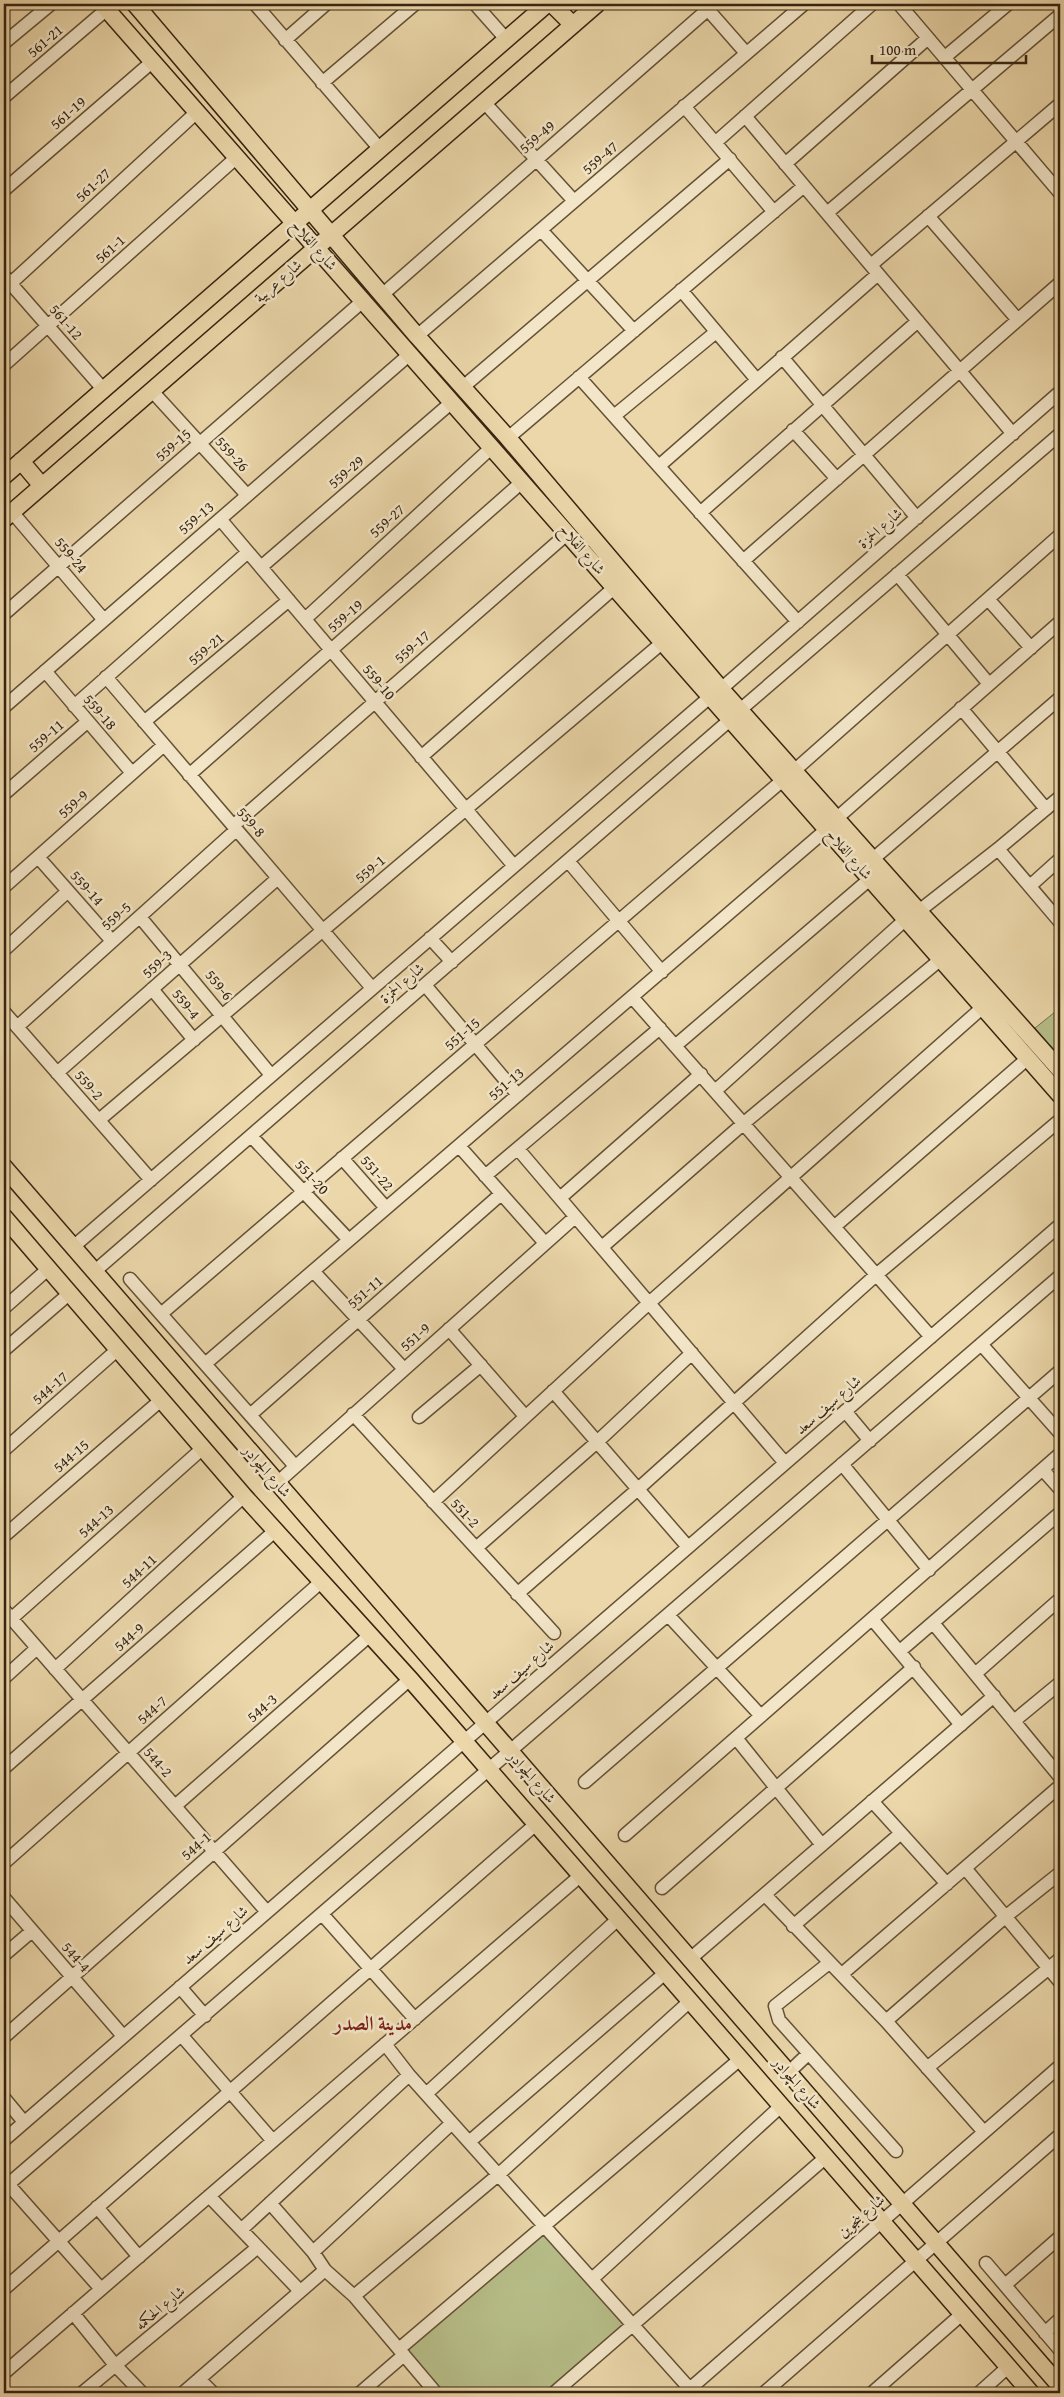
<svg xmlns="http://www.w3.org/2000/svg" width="1064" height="2397" font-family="'Gentium Book Plus',Amiri,serif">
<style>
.green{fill:#b7be89;stroke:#77714c}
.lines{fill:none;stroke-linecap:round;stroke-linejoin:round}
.minor-casing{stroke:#645136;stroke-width:15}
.major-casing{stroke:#372410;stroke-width:19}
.minor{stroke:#f2e5c8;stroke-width:12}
.major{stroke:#ebd7aa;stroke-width:16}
.labels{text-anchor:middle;stroke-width:5;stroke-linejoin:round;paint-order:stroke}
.street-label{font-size:15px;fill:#372410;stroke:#f2e5c8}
.district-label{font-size:20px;font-weight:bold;fill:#7a1f14;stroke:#f2e5c8}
</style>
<rect width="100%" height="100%" fill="#ebd7aa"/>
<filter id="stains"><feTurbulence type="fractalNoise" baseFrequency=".004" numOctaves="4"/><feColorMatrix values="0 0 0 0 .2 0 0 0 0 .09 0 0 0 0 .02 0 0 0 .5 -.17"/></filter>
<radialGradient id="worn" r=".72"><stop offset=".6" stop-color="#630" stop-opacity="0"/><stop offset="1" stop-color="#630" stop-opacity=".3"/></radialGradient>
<path class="green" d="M1060 1008V1057L1035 1028Z
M545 2227 633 2325 554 2393H439L403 2352Z"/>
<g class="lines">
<g class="minor-casing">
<path id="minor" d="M255 4 380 149
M475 4 506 39
M703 4 746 53
M899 4 1060 193
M285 40 326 4
M4 43 51 4
M945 57 1008 4
M322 83 415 4
M4 97 107 9
M484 102 574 201
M684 106 774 212
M745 116 1013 434
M716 142 872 4
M785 164 928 38
M4 190 153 61
M827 213 1060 15
M928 216 1018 320
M541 230 634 331
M871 265 1060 104
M4 276 103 389
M10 284 198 111
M681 290 757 380
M382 295 714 4
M417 336 804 4
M782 357 917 518
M4 365 237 157
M579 377 798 622
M463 387 730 159
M152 391 247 495
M614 416 716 332
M793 430 837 479
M508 438 804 186
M659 466 878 274
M12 512 104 620
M700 513 918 321
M220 519 514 866
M743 561 1060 283
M261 567 452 402
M897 574 989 684
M988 599 1031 648
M4 614 364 300
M305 619 491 448
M45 671 132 773
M106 677 372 988
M721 689 1060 392
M74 706 248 552
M4 707 410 354
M961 708 1046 809
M740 710 1060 434
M144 722 289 600
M421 757 615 587
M795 770 1060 535
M189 775 522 482
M4 794 87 722
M837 818 1060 622
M233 826 568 533
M998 849 1060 922
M38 857 112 941
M873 859 1060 698
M568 861 662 972
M1030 886 1060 859
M4 887 164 745
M919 911 998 849 1060 797
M140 917 271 1075
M430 938 452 962
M4 950 68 891
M425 985 518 1095
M152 989 194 1040
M632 997 931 1337
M4 1012 151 1180
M17 1027 236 830
M675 1046 871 878
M57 1073 278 878
M715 1091 906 919
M99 1120 663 642
M251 1136 349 1240
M459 1146 545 1243
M518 1149 785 1463
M342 1158 386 1208
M485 1176 660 1028
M560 1198 701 1074
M834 1227 1028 1058
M73 1247 711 696
M602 1247 744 1123 941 959
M95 1271 731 719
M313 1271 404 1369
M130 1279 295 1466
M4 1308 48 1269
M161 1314 784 779
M449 1329 525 1416
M981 1344 1060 1433
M4 1350 70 1293
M205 1364 827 829
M553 1391 688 1547
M845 1411 870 1441
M353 1414 554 1633
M250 1415 501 1194
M419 1417 481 1365
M4 1450 117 1350
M842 1464 929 1570
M1043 1470 1060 1489
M277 1483 575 1217
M433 1502 649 1303 983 1007
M4 1536 161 1400
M476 1548 597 1442 692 1353
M517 1594 638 1489 876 1275 1060 1120
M4 1610 267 1912
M668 1615 761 1716
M11 1619 203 1448
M872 1619 961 1725
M933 1623 1060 1777
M900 1651 1060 1513
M55 1669 244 1496
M975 1674 1060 1599
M4 1678 37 1648
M1014 1721 1060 1683
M736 1738 822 1845
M4 1768 276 1530
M585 1782 1060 1371
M872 1801 947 1884
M175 1806 370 1635
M625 1835 1060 1454
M4 1863 322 1581
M965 1868 1060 1982
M662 1888 914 1667
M765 1895 886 2021 984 2132
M4 1898 123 2036
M322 1914 415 2019
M793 1926 900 1834
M4 1955 32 1931
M690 1959 994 1696
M829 1963 775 2006 779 2020 896 2151
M842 1974 1060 1786
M180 1987 205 2016
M886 2021 1005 1917 1060 1873
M182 2036 273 2141
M4 2037 410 1679
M385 2044 409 2075 690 2389
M927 2068 1060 1959
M788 2073 808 2054
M426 2094 617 1920
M4 2098 24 2122
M4 2140 1060 1225
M469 2142 664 1974
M8 2184 101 2289
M4 2188 1060 1276
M209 2196 300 2291
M270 2203 313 2252 325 2270 354 2296 436 2393
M97 2207 139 2257
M242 2229 409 2075
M313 2252 452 2123
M986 2263 1060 2350
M592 2279 780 2107
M1005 2285 1060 2237
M4 2289 536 1824
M354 2296 498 2175 689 2002
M73 2313 115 2365 142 2393
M1045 2333 1060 2319
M399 2349 739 2060
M4 2373 580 1876
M199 2379 213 2393
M82 2393 258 2247
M183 2393 325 2270
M360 2393 404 2355
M554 2393 825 2158
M685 2393 1060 2066
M764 2393 1060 2135
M872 2393 962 2314
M979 2393 1008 2367"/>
</g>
<g class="major-casing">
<path id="major" d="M102 4 1060 1095
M135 4 417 336 508 438 721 689 1060 1070
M552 4 573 25
M21 461 42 486
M4 476 547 4
M4 519 597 4
M4 1167 1060 2386
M4 1217 244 1496 410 1679 1031 2393"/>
</g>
<use href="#minor" class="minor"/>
<use href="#major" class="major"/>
</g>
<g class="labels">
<g class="street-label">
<text transform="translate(45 41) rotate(-41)" y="5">561-21</text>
<text transform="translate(68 113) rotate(-41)" y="5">561-19</text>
<text transform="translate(537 137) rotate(-41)" y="5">559-49</text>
<text transform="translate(600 158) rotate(-41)" y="5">559-47</text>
<text transform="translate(93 185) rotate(-43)" y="5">561-27</text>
<text transform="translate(314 245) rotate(49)" y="5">شارع الفلاح</text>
<text transform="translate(110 249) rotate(-42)" y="5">561-1</text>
<text transform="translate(278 281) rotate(-41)" y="5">شارع عربية</text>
<text transform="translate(66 322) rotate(49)" y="5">561-12</text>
<text transform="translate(173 445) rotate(-41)" y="5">559-15</text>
<text transform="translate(232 454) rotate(48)" y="5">559-26</text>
<text transform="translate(346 472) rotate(-41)" y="5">559-29</text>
<text transform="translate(196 518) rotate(-41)" y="5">559-13</text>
<text transform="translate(387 521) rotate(-42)" y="5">559-27</text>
<text transform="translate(880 528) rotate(-41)" y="5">شارع الحمزة</text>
<text transform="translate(582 549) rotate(49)" y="5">شارع الفلاح</text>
<text transform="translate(71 555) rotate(50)" y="5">559-24</text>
<text transform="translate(345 616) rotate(-41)" y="5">559-19</text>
<text transform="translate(412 647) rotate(-41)" y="5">559-17</text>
<text transform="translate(206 649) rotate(-40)" y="5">559-21</text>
<text transform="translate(379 682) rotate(50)" y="5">559-10</text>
<text transform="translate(100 712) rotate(49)" y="5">559-18</text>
<text transform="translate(46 736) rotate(-41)" y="5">559-11</text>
<text transform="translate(73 804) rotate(-42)" y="5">559-9</text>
<text transform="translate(251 822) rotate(49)" y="5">559-8</text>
<text transform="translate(849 854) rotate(49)" y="5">شارع الفلاح</text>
<text transform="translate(370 869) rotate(-40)" y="5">559-1</text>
<text transform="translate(87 888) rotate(48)" y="5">559-14</text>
<text transform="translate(116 916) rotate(-42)" y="5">559-5</text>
<text transform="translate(157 964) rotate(-42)" y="5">559-3</text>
<text transform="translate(402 983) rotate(-41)" y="5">شارع الحمزة</text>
<text transform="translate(219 985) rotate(51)" y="5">559-6</text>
<text transform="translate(186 1004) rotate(51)" y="5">559-4</text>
<text transform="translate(462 1034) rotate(-41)" y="5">551-15</text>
<text transform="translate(506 1084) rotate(-41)" y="5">551-13</text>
<text transform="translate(89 1085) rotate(49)" y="5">559-2</text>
<text transform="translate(377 1173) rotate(49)" y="5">551-22</text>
<text transform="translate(312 1177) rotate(47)" y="5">551-20</text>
<text transform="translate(365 1292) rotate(-41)" y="5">551-11</text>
<text transform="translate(415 1337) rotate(-42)" y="5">551-9</text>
<text transform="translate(50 1388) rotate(-41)" y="5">544-17</text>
<text transform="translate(828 1405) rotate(-41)" y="5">شارع سيف سعد</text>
<text transform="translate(71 1456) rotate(-41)" y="5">544-15</text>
<text transform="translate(267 1471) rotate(49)" y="5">شارع الچوادر</text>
<text transform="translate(465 1513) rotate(47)" y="5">551-2</text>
<text transform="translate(96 1521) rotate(-42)" y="5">544-13</text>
<text transform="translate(139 1571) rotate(-43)" y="5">544-11</text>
<text transform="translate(129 1637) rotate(-41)" y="5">544-9</text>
<text transform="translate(521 1670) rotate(-41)" y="5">شارع سيف سعد</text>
<text transform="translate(262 1708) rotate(-41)" y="5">544-3</text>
<text transform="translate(152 1710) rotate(-42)" y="5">544-7</text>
<text transform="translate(158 1762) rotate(49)" y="5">544-2</text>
<text transform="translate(532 1777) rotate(49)" y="5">شارع الچوادر</text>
<text transform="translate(196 1846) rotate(-41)" y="5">544-1</text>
<text transform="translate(215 1935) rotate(-41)" y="5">شارع سيف سعد</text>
<text transform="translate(76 1957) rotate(49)" y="5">544-4</text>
<text transform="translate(797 2083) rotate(49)" y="5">شارع الچوادر</text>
<text transform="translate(861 2216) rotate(-41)" y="5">شارع بنجوين</text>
<text transform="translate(160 2308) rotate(-40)" y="5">شارع الحكمه</text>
</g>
<g class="district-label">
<text x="373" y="2030">مدينة الصدر</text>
</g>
</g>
<rect width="1064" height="2397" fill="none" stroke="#ebd7aa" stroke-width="20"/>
<rect x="5" y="5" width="1054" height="2387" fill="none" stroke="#372410" stroke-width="2.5"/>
<rect x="10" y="10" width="1044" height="2377" fill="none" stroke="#372410"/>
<path d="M872 55v8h154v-8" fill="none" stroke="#372410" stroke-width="2.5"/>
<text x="879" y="55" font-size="15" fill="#372410" stroke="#f2e5c8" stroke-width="4" paint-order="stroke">100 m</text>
<rect width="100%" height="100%" filter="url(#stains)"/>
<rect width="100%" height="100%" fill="url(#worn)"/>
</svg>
